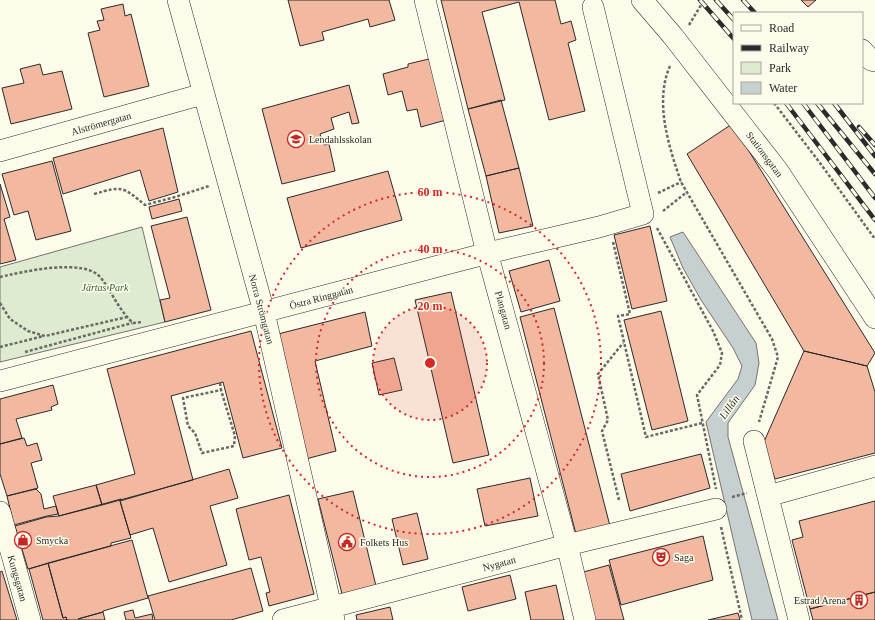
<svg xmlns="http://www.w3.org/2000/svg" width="875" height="620" font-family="'Times New Roman',serif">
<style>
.green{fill:#deebd1;stroke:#74746e}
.water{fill:#c7d0d0;stroke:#74746e}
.building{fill:#f2b8a0;stroke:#2b2b2b}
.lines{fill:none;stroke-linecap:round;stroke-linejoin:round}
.minor-casing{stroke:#2b2b2b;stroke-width:22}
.path{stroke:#6a6964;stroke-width:2.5;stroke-dasharray:3 2;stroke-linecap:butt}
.minor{stroke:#fdfbea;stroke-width:21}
.rail-casing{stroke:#2b2b2b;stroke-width:4.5}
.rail{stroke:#fdfbea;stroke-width:3;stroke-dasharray:9;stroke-linecap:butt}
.ring{fill:none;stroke:#d62828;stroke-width:2;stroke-dasharray:2 4}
.labels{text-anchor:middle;stroke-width:3;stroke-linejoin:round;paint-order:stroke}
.street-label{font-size:10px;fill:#2b2b2b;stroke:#fdfbea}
.poi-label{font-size:10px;fill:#2b2b2b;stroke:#fdfbea;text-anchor:start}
.park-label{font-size:10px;font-style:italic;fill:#34623c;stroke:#fdfbea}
.water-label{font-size:11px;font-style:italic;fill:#2b2b2b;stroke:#fdfbea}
.centre{fill:#d62828;stroke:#fdfbea;stroke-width:2}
.ring-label{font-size:12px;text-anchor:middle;font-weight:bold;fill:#d62828;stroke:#fdfbea;stroke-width:3;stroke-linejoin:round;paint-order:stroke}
</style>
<rect width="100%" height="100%" fill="#fdfbea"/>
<path class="green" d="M142 227 165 322 0 362V267Z"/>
<path class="water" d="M683 232 756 343 759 363 755 385 728 423V437L778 620H752L706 422 738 379 742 366 733 348 701 300 683 268 670 237Z"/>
<path class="building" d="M288 0H389L395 20 370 27 368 19 322 32 324 40 300 46Z
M441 0H555L561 24 571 21 576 40 568 43 585 111 549 120 519 2 482 12 505 100 468 109Z
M801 0H816L808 7Z
M123 4 125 16 131 14 149 86 104 97 88 33 100 30 97 21 104 20 101 9Z
M437 57 453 118 421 127 417 109 407 111 402 91 388 95 383 74 408 67V64Z
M40 64 43 75 62 71 72 109 11 124 2 88 24 83 20 69Z
M349 85 359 123 352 124 349 112 331 118 334 129 320 134 324 145 329 144 335 171 282 184 262 109Z
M501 100 519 168 486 176 468 109Z
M732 124 875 353 867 366 804 351 687 154Z
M163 128 178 192 149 201 140 170 63 194 53 158Z
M52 161 71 231 36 240 28 211 14 215 2 174Z
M519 168 533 226 499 233 486 176Z
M388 171 402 220 301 248 287 198Z
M0 184 10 217 4 219 16 260 0 264Z
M179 199 182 211 152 219 149 207Z
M187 217 211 310 165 322 160 300 170 298 151 226Z
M650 226 667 301 632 309 614 235Z
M549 260 560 301 521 312 509 271Z
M451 292 489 455 453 463 415 300Z
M554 308 611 530 577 538 520 317Z
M661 311 688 421 652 430 624 320Z
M365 312 372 346 315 361 336 451 302 460 270 336Z
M251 331 282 448 243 458 223 382 171 396 193 480 102 505 96 485 135 474 107 369Z
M804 351 867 366 875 392V453L775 479 763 444Z
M394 358 402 390 379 395 372 363Z
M53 385 58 404 51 407 52 410 16 419 22 438 0 444V399Z
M24 438 27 446 37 443 42 460 31 463 38 488 7 496 0 474V444Z
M701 454 710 488 630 511 621 474Z
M229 469 238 498 210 506 227 565 169 582 153 528 130 535 120 501Z
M530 478 538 516 485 526 477 489Z
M96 485 102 505 59 516 53 496Z
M36 489 41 494 44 509 56 506 58 514 47 516 14 525 7 496Z
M353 491 376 586 342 594 318 499Z
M289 495 314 594 269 606 266 593 270 592 261 557 249 560 236 509Z
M121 499 120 501 131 538 111 543V546L28 569 15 526 46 517 59 516Z
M875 501V592L810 609 792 540 803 537 799 521Z
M417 513 428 559 403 565 392 519Z
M703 536 713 580 621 605 609 560Z
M132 540 148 598 103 611V612L78 619 79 620H67L66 617 63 618 48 563Z
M48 563 63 618 66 617 67 620H43L29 569Z
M609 565 624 620H593L580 573Z
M251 568 263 611 231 620H155L148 596Z
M2 571 17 620H0V572Z
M510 575 516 599 468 611 462 587Z
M556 585 564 620H531L525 592Z
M875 592V620H813L810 609Z
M390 607 393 620H357L356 615Z
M133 610 135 618 152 614 153 620H126L124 612Z
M103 612 105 620H79L78 619Z
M738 613 740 620H708Z"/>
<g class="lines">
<g class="minor-casing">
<path id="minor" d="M178 0 264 312 334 620
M425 0 484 241 567 545 585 620
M642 0 672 35 778 171 875 318
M862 50 871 60 875 61
M0 151 203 94
M0 381 488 253 599 227 643 214 593 7
M754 441 799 620
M768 496 875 466
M0 512 30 620
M283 620 567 545 716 509"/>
</g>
<path class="path" d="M689 25 704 0
M670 66C654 102 669 147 681 182L772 339 778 357 759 422
M774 103 820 163 875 239
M658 193 681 182
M94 194C123 186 122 186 145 205L175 197 209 186
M663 211 687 192
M657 228 713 331 722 353 720 365 697 395 716 489
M613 242 630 314 618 316 646 437 702 423
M0 277C22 272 85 257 101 278 112 292 118 309 133 323L142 322
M0 303 10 319 28 331 45 336 127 317
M0 347 44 336
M25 352 132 323
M220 383 221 390 183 398 188 426 195 433 202 453 234 446 235 436 221 390
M732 497 747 493
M619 500 602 431 608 420 598 374 623 343
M721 527 742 620"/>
<use href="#minor" class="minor"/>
<g class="rail-casing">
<path id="rail" d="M700 0 734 39
M716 0 734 20
M743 0 755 13
M786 103 875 220
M803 103 875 198
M817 103 875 174
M834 103 875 156
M859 127 875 145"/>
</g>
<use href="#rail" class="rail"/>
</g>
<circle cx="430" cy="363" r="57" fill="#d62828" fill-opacity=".12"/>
<g class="ring">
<circle cx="430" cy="363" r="57"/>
<circle cx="430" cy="363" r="114"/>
<circle cx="430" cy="363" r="171"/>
</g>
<defs>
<g id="school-ring" transform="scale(0.9)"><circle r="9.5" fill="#fdfbea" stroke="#c62828" stroke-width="1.5"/><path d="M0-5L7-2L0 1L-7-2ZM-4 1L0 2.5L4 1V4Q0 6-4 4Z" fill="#c62828"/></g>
<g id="shop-ring" transform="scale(0.9)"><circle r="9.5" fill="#fdfbea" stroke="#c62828" stroke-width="1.5"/><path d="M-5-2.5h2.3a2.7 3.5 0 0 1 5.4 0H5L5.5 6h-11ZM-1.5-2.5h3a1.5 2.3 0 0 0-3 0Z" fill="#c62828"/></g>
<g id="civic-ring" transform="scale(0.9)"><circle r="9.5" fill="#fdfbea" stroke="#c62828" stroke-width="1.5"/><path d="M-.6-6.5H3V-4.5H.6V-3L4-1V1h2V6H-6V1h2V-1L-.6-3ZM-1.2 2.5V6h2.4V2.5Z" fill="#c62828"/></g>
<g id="theatre-ring" transform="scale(0.9)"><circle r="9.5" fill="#fdfbea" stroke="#c62828" stroke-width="1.5"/><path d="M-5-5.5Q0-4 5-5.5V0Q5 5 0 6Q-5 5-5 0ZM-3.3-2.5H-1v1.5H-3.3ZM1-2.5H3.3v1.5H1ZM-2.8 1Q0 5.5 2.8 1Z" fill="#c62828"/></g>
<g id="building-ring" transform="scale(0.9)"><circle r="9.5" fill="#fdfbea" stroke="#c62828" stroke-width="1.5"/><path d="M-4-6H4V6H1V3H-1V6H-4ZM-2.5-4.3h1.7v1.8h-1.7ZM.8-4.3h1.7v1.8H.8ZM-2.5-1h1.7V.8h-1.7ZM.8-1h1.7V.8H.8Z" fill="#c62828"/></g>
</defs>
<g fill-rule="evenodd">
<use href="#school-ring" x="296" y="139"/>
<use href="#shop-ring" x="23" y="540"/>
<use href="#civic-ring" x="347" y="542"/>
<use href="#theatre-ring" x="661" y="557"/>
<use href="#building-ring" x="859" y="600"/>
</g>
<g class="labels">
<g class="street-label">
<text transform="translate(101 123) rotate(-16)" y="4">Alströmergatan</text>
<text transform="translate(765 154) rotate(53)" y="4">Stationsgatan</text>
<text transform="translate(321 297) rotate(-15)" y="4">Östra Ringgatan</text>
<text transform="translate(262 309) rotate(75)" y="4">Norra Strömgatan</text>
<text transform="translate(504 310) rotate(75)" y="4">Plangatan</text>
<text transform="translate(499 563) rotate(-15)" y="4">Nygatan</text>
<text transform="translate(18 578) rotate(74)" y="4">Kungsgatan</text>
</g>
<g class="poi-label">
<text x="309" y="143">Lendahlsskolan</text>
<text x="36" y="544">Smycka</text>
<text x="360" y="546">Folkets Hus</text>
<text x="674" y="561">Saga</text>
<text x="846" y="604" text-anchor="end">Estrad Arena</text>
</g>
<g class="park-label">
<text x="105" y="291">Järtas Park</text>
</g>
<g class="water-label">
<text transform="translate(729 407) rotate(-55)" y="4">Lillån</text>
</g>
</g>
<circle cx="430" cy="363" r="6" class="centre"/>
<g class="ring-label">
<text x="430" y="196">60 m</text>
<text x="430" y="253">40 m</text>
<text x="430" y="310">20 m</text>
</g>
<rect x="733" y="12" width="130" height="92" fill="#fdfbea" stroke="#a9a89e"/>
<rect x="741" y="25" width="20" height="6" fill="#fdfbea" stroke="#a9a89e"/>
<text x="769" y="32" font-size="12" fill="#2b2b2b">Road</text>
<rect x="741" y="45" width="20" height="6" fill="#2b2b2b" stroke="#a9a89e"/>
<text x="769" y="52" font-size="12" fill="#2b2b2b">Railway</text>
<rect x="741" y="62" width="20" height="12" fill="#deebd1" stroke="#a9a89e"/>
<text x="769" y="72" font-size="12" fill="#2b2b2b">Park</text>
<rect x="741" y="82" width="20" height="12" fill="#c7d0d0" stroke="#a9a89e"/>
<text x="769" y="92" font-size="12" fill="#2b2b2b">Water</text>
</svg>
